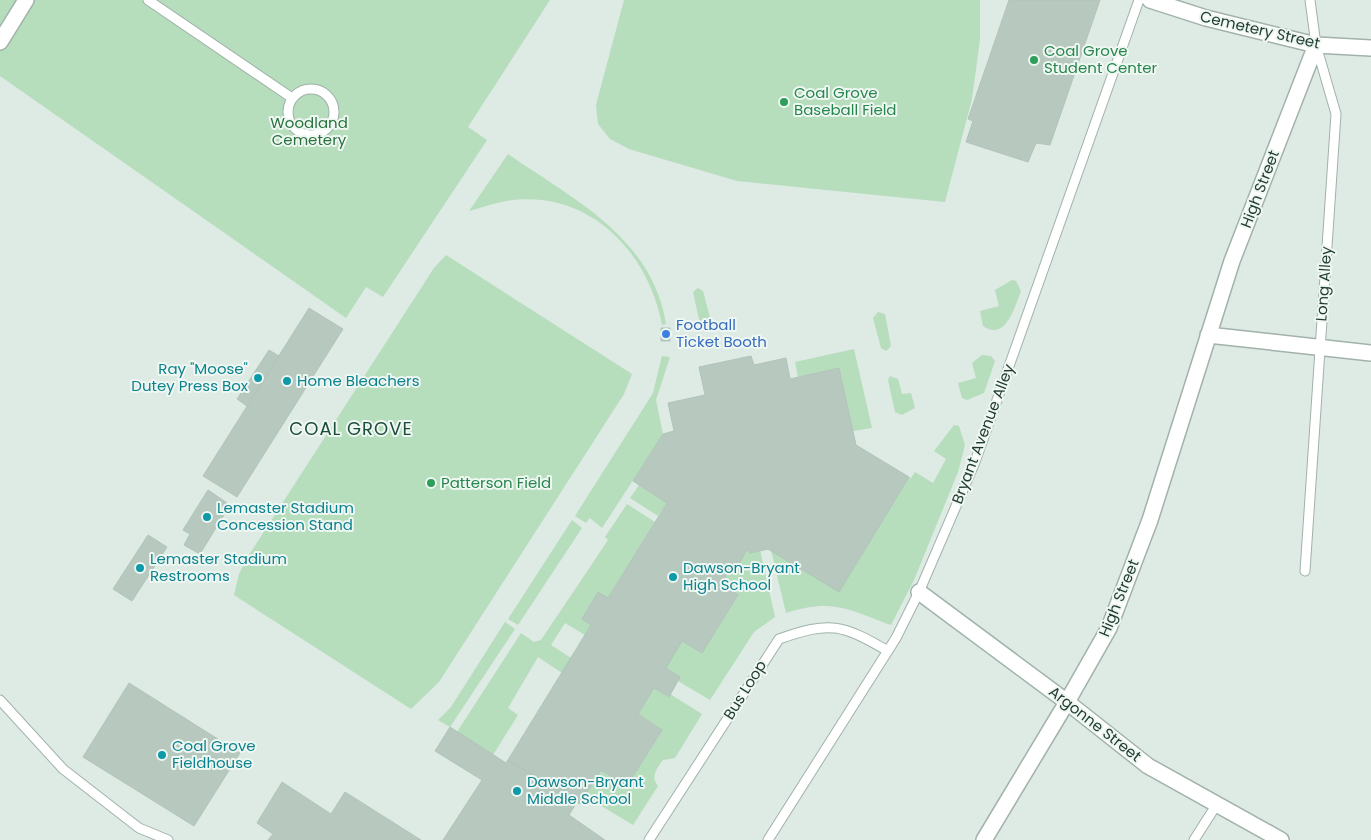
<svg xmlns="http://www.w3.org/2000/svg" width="1371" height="840" font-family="Poppins,sans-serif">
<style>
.green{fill:#b6ddbc}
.building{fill:#b7c8bf;stroke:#b1c4ba}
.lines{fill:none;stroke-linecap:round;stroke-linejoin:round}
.service-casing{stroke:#a1b2aa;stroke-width:11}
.minor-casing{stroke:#a1b2aa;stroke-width:18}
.service{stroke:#fff;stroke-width:9}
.minor{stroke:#fff;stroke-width:15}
.leisure-dot{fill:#2e9e5b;stroke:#eff7f2;stroke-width:2}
.shop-dot{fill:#3f7fe0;stroke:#eff7f2;stroke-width:2}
.culture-dot{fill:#0f9aa8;stroke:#eff7f2;stroke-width:2}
.labels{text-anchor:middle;stroke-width:4;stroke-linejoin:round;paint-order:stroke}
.street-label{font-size:15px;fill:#1f3b30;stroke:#eff7f2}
.leisure-label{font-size:15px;fill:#27864d;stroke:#eff7f2;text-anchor:start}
.park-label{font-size:15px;fill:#29723d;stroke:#eff7f2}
.shop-label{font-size:15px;fill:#366cbe;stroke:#eff7f2;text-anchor:start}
.culture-label{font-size:15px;fill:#0d838f;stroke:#eff7f2;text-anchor:start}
.quarter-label{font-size:18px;letter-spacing:1px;fill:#1b4d3b;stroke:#eff7f2}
</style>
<rect width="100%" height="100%" fill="#deeae4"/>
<path class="green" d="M0 0H550L468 127 487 140 383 297 366 287 346 318 0 76Z
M624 0H980V39L972 99 945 202 737 181 629 149 610 139 598 124 596 105Z
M508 154C574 200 652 237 666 324L662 325C648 250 587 188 506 201 494 203 481 208 469 211Z
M446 255 632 374 624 394 439 682 411 709 234 595 239 574 247 558 434 268Z
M1012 280 1016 281 1021 291C1015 306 1006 342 983 326L980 311 999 306 995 290Z
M698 288 703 291 711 321 706 326 700 324 693 292Z
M878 312 885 314 891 346 886 351 881 348 873 318Z
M854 349 872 428 853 431 839 368 798 377 795 362Z
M982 355 991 356 995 361 984 393 967 400 962 398 958 383 976 378 972 363Z
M662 356 670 357 656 400 663 434 602 528 590 518 586 523 575 516 653 393Z
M890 376 898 379 902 394 911 393 915 408 902 415 895 412 888 380Z
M954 425 959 426 965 445 958 472 914 580 891 625C849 609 830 598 786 613L771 550 839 591 909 477 911 478 915 472 933 483 946 459 934 451Z
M639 485 667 503 658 516 630 498Z
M627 504 655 522 608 598 582 619 591 625 585 635 565 623 551 645 571 658 562 673 538 657 508 708 518 715 493 755 457 732 521 633 534 642 541 640 608 540 605 537Z
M572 520 582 528 518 625 508 619Z
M747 549 750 553 760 550 775 617 754 632 710 700 678 681 680 677 666 668 682 641 702 653 738 596 721 585 730 569 736 570Z
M505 622 515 629 450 727 438 720 451 707Z
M654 688 668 697 670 694 702 714 675 758 663 760C657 768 650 777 658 786L633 825 585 796 601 770 627 786 662 730 638 714Z"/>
<path class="building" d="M1009 0H1100L1050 145 1036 143 1028 162 966 142 973 121 968 119Z
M309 308 343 329 237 497 203 476Z
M661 328H670V341H661Z
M269 350 279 356 247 406 237 399Z
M751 356 754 365 786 358 790 379 839 368 856 445 909 477 839 592 768 549 750 553 747 549 736 570 730 569 721 585 738 595 702 653 682 641 666 668 680 677 669 697 654 688 638 714 662 730 627 786 601 770 580 804 508 760 591 625 582 619 598 592 608 598 667 503 633 481 663 434 674 431 668 403 705 395 699 367Z
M208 490 230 505 200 554 184 545 190 534 183 530Z
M148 535 167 547 132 601 113 589Z
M129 683 240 753 194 826 83 757Z
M450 727 506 763 508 760 577 802 569 815 605 840H443L482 780 435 751Z
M282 782 331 814 345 792 421 840H268L273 834 257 823Z"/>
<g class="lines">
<g class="service-casing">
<path id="service" d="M148 0 292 98
M288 112a23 23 0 1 1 46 0a23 23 0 1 1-46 0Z
M1305 571 1336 114 1316 45 1310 0
M0 700 63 769 139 828 168 840
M649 840 779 639C831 621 841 624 888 651
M768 840 896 638 919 592 975 462 1139 0
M1194 840 1217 804"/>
</g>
<g class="minor-casing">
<path id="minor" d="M1150 0 1206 18 1316 45 1371 48
M0 42 26 0
M1208 335 1371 353
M919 592 1067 702 1148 766 1281 840
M984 840 1067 702 1109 628 1150 520 1232 261 1316 45"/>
</g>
<use href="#service" class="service"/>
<use href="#minor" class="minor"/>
</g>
<g class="leisure-dot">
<circle cx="1034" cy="60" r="5"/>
<circle cx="784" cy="102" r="5"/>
<circle cx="431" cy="483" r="5"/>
</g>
<circle class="shop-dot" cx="666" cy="334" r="5"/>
<g class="culture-dot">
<circle cx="258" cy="378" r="5"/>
<circle cx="287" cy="381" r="5"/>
<circle cx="207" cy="517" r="5"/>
<circle cx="140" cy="568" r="5"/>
<circle cx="673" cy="577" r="5"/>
<circle cx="162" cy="755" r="5"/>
<circle cx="517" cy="791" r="5"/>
</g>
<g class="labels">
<g class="street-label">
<text transform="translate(1260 30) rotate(13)" y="5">Cemetery Street</text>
<text transform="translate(1260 189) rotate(-69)" y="5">High Street</text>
<text transform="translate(1324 284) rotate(-86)" y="5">Long Alley</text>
<text transform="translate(983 434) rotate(-69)" y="5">Bryant Avenue Alley</text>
<text transform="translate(1119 598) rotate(-68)" y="5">High Street</text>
<text transform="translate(745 690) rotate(-58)" y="5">Bus Loop</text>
<text transform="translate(1095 724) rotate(38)" y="5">Argonne Street</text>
</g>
<g class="leisure-label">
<text x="1044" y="56">Coal Grove<tspan x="1044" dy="17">Student Center</tspan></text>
<text x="794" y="98">Coal Grove<tspan x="794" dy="17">Baseball Field</tspan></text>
<text x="441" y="488">Patterson Field</text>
</g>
<g class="park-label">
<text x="309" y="128">Woodland<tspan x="309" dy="17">Cemetery</tspan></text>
</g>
<g class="shop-label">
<text x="676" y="330">Football<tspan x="676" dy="17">Ticket Booth</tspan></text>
</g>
<g class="culture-label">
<text x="248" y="374" text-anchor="end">Ray "Moose"<tspan x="248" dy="17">Dutey Press Box</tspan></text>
<text x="297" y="386">Home Bleachers</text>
<text x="217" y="513">Lemaster Stadium<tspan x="217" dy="17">Concession Stand</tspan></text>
<text x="150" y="564">Lemaster Stadium<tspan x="150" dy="17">Restrooms</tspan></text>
<text x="683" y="573">Dawson-Bryant<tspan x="683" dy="17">High School</tspan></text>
<text x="172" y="751">Coal Grove<tspan x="172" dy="17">Fieldhouse</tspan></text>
<text x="527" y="787">Dawson-Bryant<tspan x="527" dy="17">Middle School</tspan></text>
</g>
<g class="quarter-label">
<text x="351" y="435">COAL GROVE</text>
</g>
</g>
</svg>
